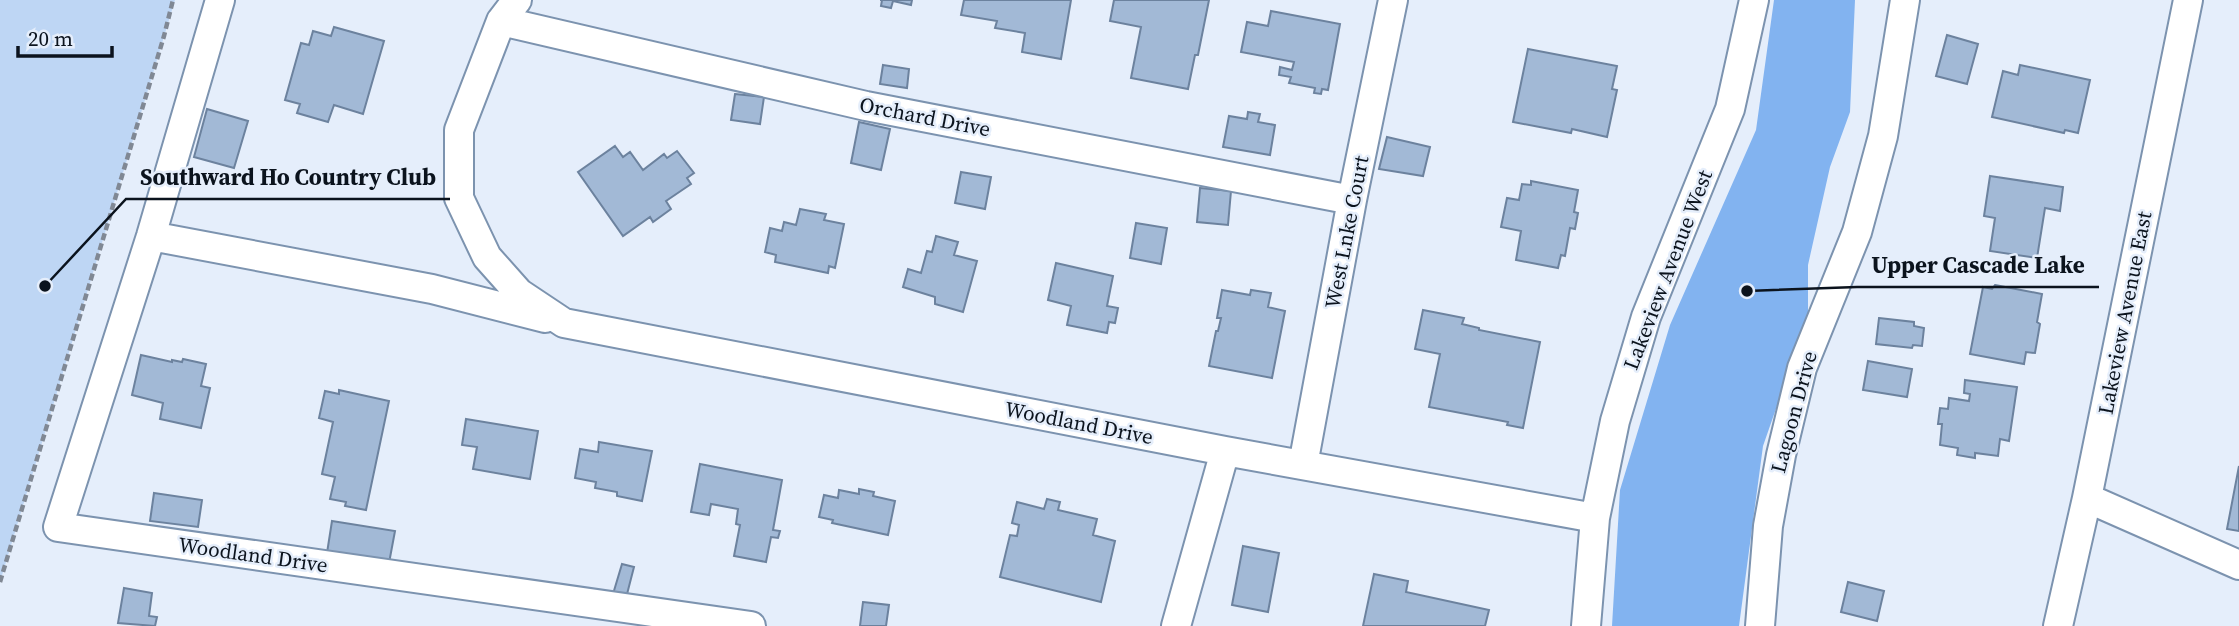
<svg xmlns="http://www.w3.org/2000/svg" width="2239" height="626" font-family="'Source Serif 4',serif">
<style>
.green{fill:#bed6f4}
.water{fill:#82b3f0}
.building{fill:#a2b9d6;stroke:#6c829e;stroke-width:2}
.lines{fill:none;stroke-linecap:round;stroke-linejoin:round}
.minor-casing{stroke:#7c93af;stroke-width:32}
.path{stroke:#808894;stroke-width:4.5;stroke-dasharray:7 3.5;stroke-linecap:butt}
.minor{stroke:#fff;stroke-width:28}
.labels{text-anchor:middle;stroke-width:5;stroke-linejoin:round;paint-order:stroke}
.street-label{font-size:21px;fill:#0b131d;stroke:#e5eefb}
.leader{fill:none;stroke:#0b131d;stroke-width:2.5}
.callout-dot{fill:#0b131d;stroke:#e5eefb;stroke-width:2.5}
.callout-label{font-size:23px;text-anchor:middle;font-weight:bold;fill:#0b131d;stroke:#e5eefb;stroke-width:5;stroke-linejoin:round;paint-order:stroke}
</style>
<rect width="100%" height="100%" fill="#e5eefb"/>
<path class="green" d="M0 0H175L0 582Z"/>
<path class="water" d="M1774 0H1855L1850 112 1830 167 1808 265V317L1763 446 1739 626H1612L1620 490 1670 325 1756 130Z"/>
<path class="building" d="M880 0H912L911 5 893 1 891 8 881 6 882 0Z
M964 0H1071L1061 59 1022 52 1025 33 995 28 997 21 961 15Z
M1114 0H1209L1198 55H1195L1188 89 1131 78 1141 27 1110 21Z
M1271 11 1340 24 1328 90 1322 89 1321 94 1314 93 1315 88 1289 83 1291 77 1279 75 1280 67 1292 70 1294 62 1241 52 1247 22 1268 26Z
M334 27 384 41 363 114 334 105 328 122 297 113 300 104 285 100 301 43 309 45 313 31 331 36Z
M1947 35 1978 44 1967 84 1936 76Z
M1528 49 1617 66 1612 89 1617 90 1607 137 1572 129 1571 133 1513 122Z
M883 65 909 69 907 88 880 84Z
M2020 65 2090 80 2078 133 2065 130 2064 133 1992 117 2003 71 2018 75Z
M735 94 764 97 760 124 731 120Z
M207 109 248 121 234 168 194 157Z
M1248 112 1260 114 1258 122 1275 125 1270 155 1223 147 1229 116 1247 119Z
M859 122 890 129 881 170 851 163Z
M1387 137 1430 147 1423 176 1379 169Z
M615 146 623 157 630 152 643 170 664 154 667 158 677 151 694 173 687 178 691 184 666 201 671 209 653 222 650 217 623 236 578 172Z
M961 172 991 177 985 209 955 203Z
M1990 176 2063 187 2060 211 2045 208 2037 258 1990 251 1995 218 1984 216Z
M1531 181 1578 190 1574 212 1578 213 1575 229 1570 228 1565 256 1561 255 1558 268 1516 260 1521 231 1501 227 1507 198 1519 200 1522 184 1531 185Z
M1200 188 1231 191 1228 225 1197 222Z
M800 209 826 214 824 220 844 224 835 268 829 266 828 273 775 262 776 255 765 252 770 228 782 231 784 222 796 225Z
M1136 223 1167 228 1161 264 1130 258Z
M936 236 958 242 954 255 977 261 963 312 935 304V297L903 287 908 269 921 273 927 251 932 252Z
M1056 263 1113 276 1107 306 1118 308 1115 323 1109 322 1107 333 1067 325 1071 306 1048 300Z
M1995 285 2042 294 2037 322 2040 324 2035 353 2026 352 2024 364 1970 354 1983 287 1992 289Z
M1222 290 1250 295 1251 290 1271 293 1268 307 1285 311 1272 378 1209 366 1216 331H1218L1221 318H1217Z
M1423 310 1464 318 1462 324 1479 328V330L1540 342 1523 428 1507 425 1508 422 1429 407 1440 354 1415 349Z
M1879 318 1914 322V326L1924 328 1922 346 1913 345 1912 348 1876 344Z
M141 355 172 362V360L182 362 183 359 206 364 201 386 210 388 201 428 160 419 163 403 132 395Z
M1868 361 1912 369 1907 397 1863 390Z
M1965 380 2017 387 2009 441 2000 439 1998 456 1975 453V458L1957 455 1958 448 1940 445 1942 424H1938L1940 408 1948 409 1949 398 1969 401 1970 394 1964 393Z
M339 390 389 401 366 510 345 506 346 502 330 499 335 477 322 474 333 422 319 418 325 391 339 394Z
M466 419 538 431 530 479 473 469 477 447 462 445Z
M599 442 652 451 642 501 617 496V492L595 488 596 482 575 478 580 449 598 452Z
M700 464 782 480 773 530 780 531 778 538 771 537 766 562 734 556 740 525 736 524 738 509 711 504 709 515 691 512Z
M2239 466V531L2227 529Z
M859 489 874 492 873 496 895 501 888 535 832 523 833 520 819 517 824 495 838 498 839 490 859 494Z
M154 493 202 500 198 527 150 521Z
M1047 499 1060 502 1058 510 1097 519 1093 535 1115 541 1101 602 1000 577 1010 535 1017 536 1019 525 1012 523 1017 502 1044 509Z
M332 521 395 531 389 563 327 553Z
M1243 546 1279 553 1268 612 1232 605Z
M622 564 634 567 626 598 613 594Z
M1374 574 1408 581 1406 592 1489 610 1485 626H1363Z
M1848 582 1884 591 1877 621 1841 612Z
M124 588 152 593 149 616 157 617 155 626 118 623Z
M863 602 889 605 886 626H860Z"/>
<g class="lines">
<g class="minor-casing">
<path id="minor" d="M220 0 151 236 58 527 751 626
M517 0 501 21 459 130V198L487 257 519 293 564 323 1225 451 1595 518
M501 21 866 106 1352 200
M151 236 432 289 545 318
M1303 465 1352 200 1393 0
M2087 498 2239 565
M1176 626 1225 451
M1586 626 1595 518 1615 421 1646 317 1730 109 1754 0
M1760 626 1768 526 1781 455 1802 368 1857 232 1883 136 1905 0
M2058 626 2087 498 2188 0"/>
</g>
<path class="path" d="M0 582 164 36 173 0"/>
<use href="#minor" class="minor"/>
</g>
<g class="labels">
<g class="street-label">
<text transform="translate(925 117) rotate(11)" y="7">Orchard Drive</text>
<text transform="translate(1347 232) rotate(-79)" y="7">West Lnke Court</text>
<text transform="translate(1668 270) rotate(-69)" y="7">Lakeview Avenue West</text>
<text transform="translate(2125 313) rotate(-79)" y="7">Lakeview Avenue East</text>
<text transform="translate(1794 412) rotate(-75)" y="7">Lagoon Drive</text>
<text transform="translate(1079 423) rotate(11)" y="7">Woodland Drive</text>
<text transform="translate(253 555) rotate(8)" y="7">Woodland Drive</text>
</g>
</g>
<path class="leader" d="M45 286L126 199H450M1747 291L1857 287H2099"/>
<g class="callout-dot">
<circle cx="45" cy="286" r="7"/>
<circle cx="1747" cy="291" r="7"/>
</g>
<g class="callout-label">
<text x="288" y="185">Southward Ho Country Club</text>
<text x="1978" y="273">Upper Cascade Lake</text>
</g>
<path d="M18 46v10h94v-10" fill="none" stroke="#0b131d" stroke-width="3.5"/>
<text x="28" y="46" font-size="21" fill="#0b131d" stroke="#e5eefb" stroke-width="5" paint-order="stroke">20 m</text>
</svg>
